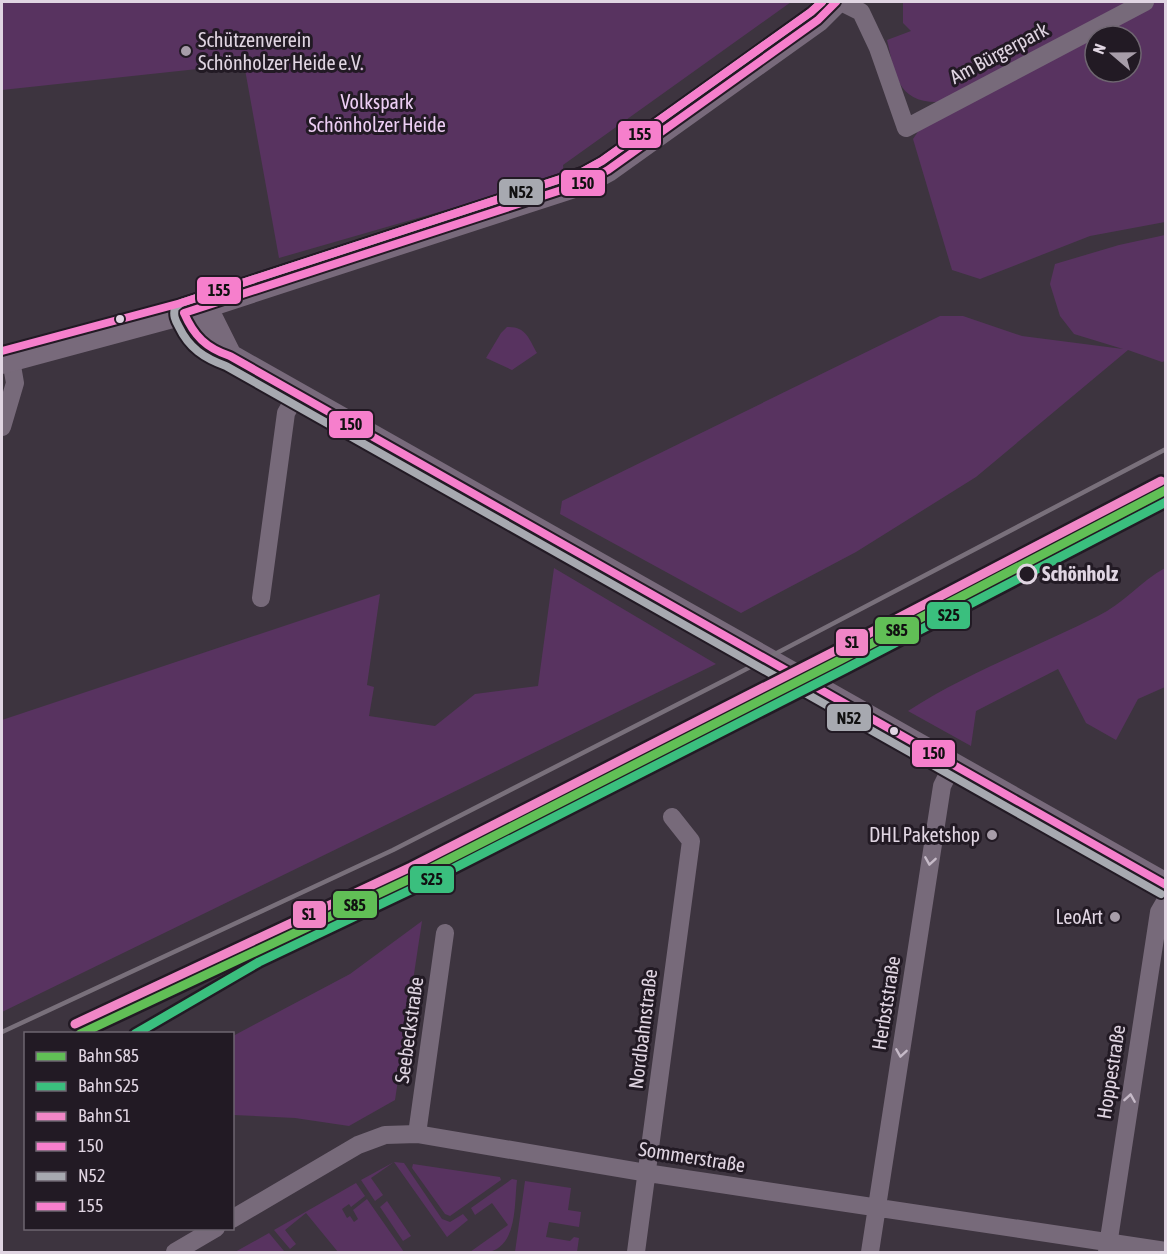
<svg xmlns="http://www.w3.org/2000/svg" width="1167" height="1254" font-family="'Asap Condensed',sans-serif">
<style>
.green{fill:#583360;fill-rule:evenodd}
.lines{fill:none;stroke-linecap:round;stroke-linejoin:round}
.minor{stroke:#776a7a;stroke-width:18}
.major{stroke:#786a7b;stroke-width:24}
.rail{stroke:#79707b;stroke-width:4.5}
.bus-1-casing{stroke:#221a24;stroke-width:12}
.bus-2-casing{stroke:#221a24;stroke-width:12}
.bus-3-casing{stroke:#221a24;stroke-width:12}
.bus-1{stroke:#f67fcc;stroke-width:8}
.bus-2{stroke:#a7a9b0;stroke-width:8}
.bus-3{stroke:#f67fcc;stroke-width:8}
.rail-1-casing{stroke:#221a24;stroke-width:14}
.rail-2-casing{stroke:#221a24;stroke-width:14}
.rail-3-casing{stroke:#221a24;stroke-width:14}
.rail-1{stroke:#61bf56;stroke-width:9}
.rail-2{stroke:#3abf7e;stroke-width:9}
.rail-3{stroke:#f086c6;stroke-width:9}
.oneway{stroke:#c6bac8}
.poi-dot{fill:#a79da9;stroke:#221a24;stroke-width:2}
.bus-dot{fill:#e0d5e2;stroke:#221a24;stroke-width:2}
.stop-dot{fill:#221a24;stroke:#e0d5e2;stroke-width:3}
.labels{text-anchor:middle;stroke-width:6;stroke-linejoin:round;paint-order:stroke}
.poi-label{font-size:20px;fill:#e0d5e2;stroke:#221a24;text-anchor:end}
.street-label{font-size:20px;fill:#e0d5e2;stroke:#221a24}
.park-label{font-size:20px;fill:#edcef4;stroke:#221a24}
.stop-label{font-size:20px;font-weight:bold;fill:#e0d5e2;stroke:#221a24;text-anchor:start}
.line-badge{stroke:#221a24;stroke-width:2}
.pale-badge-label{font-size:16px;text-anchor:middle;font-weight:bold;fill:#111}
</style>
<rect width="100%" height="100%" fill="#3d343f"/>
<path class="green" d="M2 2H791L563 165 564 176 279 258 244 64 2 90Z
M903 2H1130L941 102C897 104 895 74 887 40L911 31 903 23Z
M1154 2H1165V222L1090 236 980 279 952 270 913 139 923 124 942 112ZM1095 36H1131V72H1095Z
M1165 235V361L1162 362 1128 350 976 477 856 552 741 613 560 514 562 501 940 316H963L1022 336 1123 349 1074 334 1060 316 1050 284 1055 264 1119 245Z
M507 327C526 326 529 339 537 353L512 370 486 358 501 333Z
M554 568 716 664 2 1012V720L380 594 367 685 374 687 369 716 435 726 475 694 538 686Z
M1165 568V687L1138 699 1116 740 1086 723 1058 669 976 711 971 746 908 711C968 672 1035 648 1098 616 1123 604 1141 581 1165 568Z
M422 921 395 1100 349 1126 295 1118 233 1115V1036L350 974Z
M394 1162 371 1178 383 1195 375 1201 361 1180 394 1162 404 1163 442 1219 450 1222 463 1214 468 1220 447 1237Z
M413 1164 500 1177 501 1180 450 1216 445 1214 412 1168Z
M512 1179 517 1180C514 1203 518 1245 489 1252 484 1254 476 1253 470 1252L508 1225 492 1203 475 1215 471 1208Z
M525 1181 571 1188 568 1210 581 1212 579 1227 549 1222 546 1237 570 1241 574 1237 579 1238 577 1252H515Z
M356 1183 365 1196 351 1207 349 1204 342 1209 347 1218 350 1216 354 1222 358 1219 353 1210 367 1199 404 1252H338L306 1213 285 1230 296 1244 290 1249 274 1230Z
M387 1201 411 1236 403 1241 380 1207Z
M269 1233 284 1251 282 1252H235Z"/>
<g class="lines">
<path class="minor" d="M841 2 861 12 878 48 906 128 1145 2
M2 427 15 383 11 360
M261 598 286 413 297 394
M417 1134 445 933
M232 1219 358 1145 385 1135 417 1134 647 1173 1166 1251
M175 1252 216 1228
M636 1252 691 841 672 817
M870 1252 942 786 953 764
M1107 1252 1159 912 1166 900"/>
<path class="major" d="M205 306 230 356
M184 313C195 339 202 347 230 356L1166 885
M2 362 184 313 586 182 608 170 818 20 836 2"/>
<path class="rail" d="M2 1032 393 850 733 676 1166 449"/>
<g class="bus-1-casing">
<path id="bus-1" d="M836 2 818 20 608 170 586 182 184 313C194 336 206 348 230 356L1166 885"/>
</g>
<g class="bus-2-casing">
<path id="bus-2" d="M822 2 811 12 602 161 582 172 181 303 175 308C173 315 175 320 179 327 189 348 204 358 226 366L1161 894"/>
</g>
<g class="bus-3-casing">
<path id="bus-3" d="M2 351 181 303 582 172 602 161 811 12 822 2"/>
</g>
<use href="#bus-1" class="bus-1"/>
<use href="#bus-2" class="bus-2"/>
<use href="#bus-3" class="bus-3"/>
<g class="rail-1-casing">
<path id="rail-1" d="M80 1034 416 876 840 660 1166 490"/>
</g>
<g class="rail-2-casing">
<path id="rail-2" d="M135 1034 259 962 421 885 845 669 1166 502"/>
</g>
<g class="rail-3-casing">
<path id="rail-3" d="M75 1024 411 867 835 651 1161 481"/>
</g>
<use href="#rail-1" class="rail-1"/>
<use href="#rail-2" class="rail-2"/>
<use href="#rail-3" class="rail-3"/>
</g>
<defs><path id="oneway-chevron" d="M-2-3.5L2.5 0L-2 3.5" fill="none" stroke-width="1.6" stroke-linecap="round" stroke-linejoin="round" transform="scale(1.5)"/></defs>
<g class="oneway">
<use href="#oneway-chevron" transform="translate(930 861) rotate(99)"/>
<use href="#oneway-chevron" transform="translate(901 1053) rotate(99)"/>
<use href="#oneway-chevron" transform="translate(1130 1098) rotate(-81)"/>
</g>
<g class="poi-dot">
<circle cx="186" cy="51" r="6"/>
<circle cx="992" cy="835" r="6"/>
<circle cx="1115" cy="917" r="6"/>
</g>
<g class="bus-dot">
<circle cx="120" cy="319" r="5"/>
<circle cx="894" cy="731" r="5"/>
</g>
<circle class="stop-dot" cx="1027" cy="574" r="9"/>
<g class="labels">
<g class="poi-label">
<text x="198" y="47" text-anchor="start">Schützenverein<tspan x="198" dy="23">Schönholzer Heide e.V.</tspan></text>
<text x="980" y="842">DHL Paketshop</text>
<text x="1103" y="924">LeoArt</text>
</g>
<g class="street-label">
<text transform="translate(999 53) rotate(-28)" y="7">Am Bürgerpark</text>
<text transform="translate(886 1003) rotate(-81)" y="7">Herbststraße</text>
<text transform="translate(643 1029) rotate(-83)" y="7">Nordbahnstraße</text>
<text transform="translate(409 1030) rotate(-82)" y="7">Seebeckstraße</text>
<text transform="translate(1111 1072) rotate(-81)" y="7">Hoppestraße</text>
<text transform="translate(692 1157) rotate(9)" y="7">Sommerstraße</text>
</g>
<g class="park-label">
<text x="377" y="109">Volkspark<tspan x="377" dy="23">Schönholzer Heide</tspan></text>
</g>
<g class="stop-label">
<text x="1042" y="581">Schönholz</text>
</g>
</g>
<g class="line-badge">
<rect x="617" y="120" width="45" height="29" rx="6" fill="#f67fcc"/>
<rect x="560" y="169" width="46" height="28" rx="6" fill="#f67fcc"/>
<rect x="498" y="178" width="46" height="28" rx="6" fill="#a7a9b0"/>
<rect x="196" y="276" width="46" height="29" rx="6" fill="#f67fcc"/>
<rect x="328" y="410" width="46" height="29" rx="6" fill="#f67fcc"/>
<rect x="926" y="601" width="45" height="29" rx="6" fill="#3abf7e"/>
<rect x="874" y="616" width="46" height="29" rx="6" fill="#61bf56"/>
<rect x="835" y="628" width="34" height="29" rx="6" fill="#f086c6"/>
<rect x="826" y="703" width="46" height="29" rx="6" fill="#a7a9b0"/>
<rect x="911" y="739" width="45" height="29" rx="6" fill="#f67fcc"/>
<rect x="409" y="865" width="46" height="29" rx="6" fill="#3abf7e"/>
<rect x="332" y="890" width="46" height="29" rx="6" fill="#61bf56"/>
<rect x="292" y="900" width="35" height="29" rx="6" fill="#f086c6"/>
</g>
<g class="pale-badge-label">
<text x="640" y="140">155</text>
<text x="583" y="189">150</text>
<text x="521" y="198">N52</text>
<text x="219" y="296">155</text>
<text x="351" y="430">150</text>
<text x="949" y="621">S25</text>
<text x="897" y="636">S85</text>
<text x="852" y="648">S1</text>
<text x="849" y="724">N52</text>
<text x="934" y="759">150</text>
<text x="432" y="885">S25</text>
<text x="355" y="911">S85</text>
<text x="309" y="920">S1</text>
</g>
<rect width="1167" height="1254" fill="none" stroke="#e0d5e2" stroke-width="6"/>
<rect x="24" y="1032" width="210" height="198" fill="#221a24" stroke="#6e6570" stroke-width="1.5"/>
<rect x="36" y="1052" width="30" height="9" fill="#61bf56" stroke="#6e6570" stroke-width="1.5"/>
<text x="78" y="1062" font-size="18" fill="#e0d5e2">Bahn S85</text>
<rect x="36" y="1082" width="30" height="9" fill="#3abf7e" stroke="#6e6570" stroke-width="1.5"/>
<text x="78" y="1092" font-size="18" fill="#e0d5e2">Bahn S25</text>
<rect x="36" y="1112" width="30" height="9" fill="#f086c6" stroke="#6e6570" stroke-width="1.5"/>
<text x="78" y="1122" font-size="18" fill="#e0d5e2">Bahn S1</text>
<rect x="36" y="1142" width="30" height="9" fill="#f67fcc" stroke="#6e6570" stroke-width="1.5"/>
<text x="78" y="1152" font-size="18" fill="#e0d5e2">150</text>
<rect x="36" y="1172" width="30" height="9" fill="#a7a9b0" stroke="#6e6570" stroke-width="1.5"/>
<text x="78" y="1182" font-size="18" fill="#e0d5e2">N52</text>
<rect x="36" y="1202" width="30" height="9" fill="#f67fcc" stroke="#6e6570" stroke-width="1.5"/>
<text x="78" y="1212" font-size="18" fill="#e0d5e2">155</text>
<g transform="translate(1113 54) rotate(290)"><circle r="28" fill="#221a24" stroke="#6e6570" stroke-width="1.5"/>
<path d="M0-4.5L10 22L0 15L-10 22Z" fill="#a79da9"/>
<text y="-9" font-size="16" font-weight="bold" text-anchor="middle" fill="#e0d5e2">N</text>
</g>
</svg>
